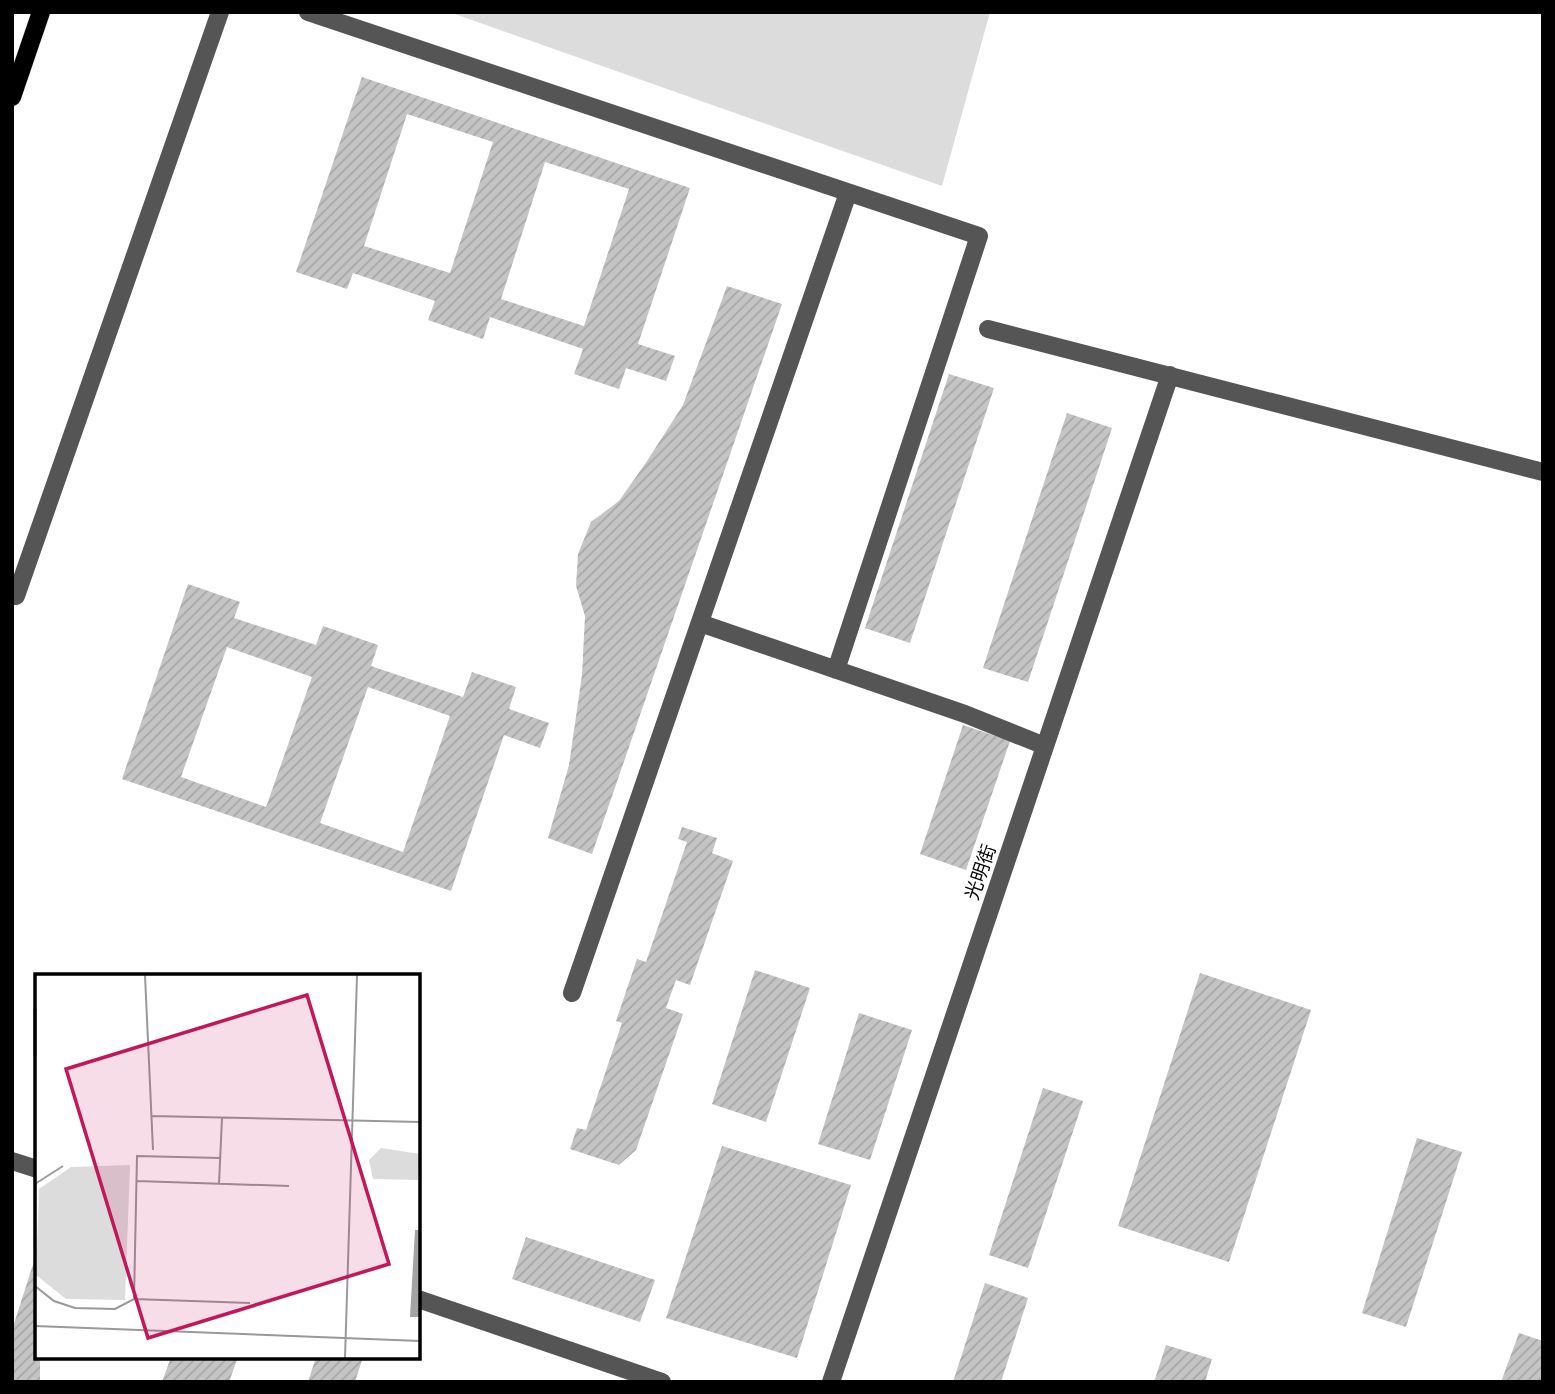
<svg xmlns="http://www.w3.org/2000/svg" width="1555" height="1394" font-family="Ubuntu,'Noto Sans SC',sans-serif">
<style>
.grass{fill:#dcdcdc}
.building{fill:url(#building-hatch);fill-rule:evenodd}
.lines{fill:none;stroke-linecap:round;stroke-linejoin:round}
.major-casing{stroke:#dbdbdb;stroke-width:19}
.minor{stroke:#555;stroke-width:18}
.major{stroke:#000;stroke-width:18}
.labels{text-anchor:middle;stroke-width:6;stroke-linejoin:round;paint-order:stroke}
.street-label{font-size:19px;fill:#000;stroke:#fff}
.inset-river{fill:none;stroke:#a3a3a3;stroke-width:3.5}
.inset-road{fill:none;stroke:#999;stroke-width:2}
.view{fill:#c2185b;fill-opacity:0.15;stroke:#c2185b;stroke-width:3.5}
.inset-edge{fill:none;stroke:#000;stroke-width:3.5}
</style>
<defs>
<pattern id="building-hatch" width="6" height="6" patternUnits="userSpaceOnUse" patternTransform="scale(1.75)"><rect width="6" height="6" fill="#c4c4c4"/><path d="M-1 1l2-2M0 6l6-6M5 7l2-2" fill="none" stroke="#a7a7a7"/></pattern>
</defs>
<rect width="100%" height="100%" fill="#fff"/>
<path class="grass" d="M449 12H990L942 186Z"/>
<path class="building" d="M362 77 690 188 638 344 675 356 666 381 626 368 619 389 574 374 583 349 490 317 483 339 428 320 435 301 353 273 347 289 296 272ZM407 114 493 142 450 273 364 246ZM545 162 629 189 584 326 501 299Z
M727 286 782 304 592 854 548 838 569 765 582 675 585 616 576 586 578 554 591 522 619 501 647 461 683 405Z
M949 374 994 388 910 643 865 628Z
M1067 413 1112 428 1028 682 983 668Z
M188 584 240 602 234 618 316 645 323 626 378 645 371 666 463 697 472 672 516 687 509 709 549 723 540 748 504 735 451 891 122 779ZM227 647 312 677 266 807 181 777ZM368 687 450 716 403 852 320 823Z
M963 725 1010 741 966 870 920 854Z
M682 827 717 838 712 853 733 861 690 985 676 980 666 1008 683 1014 636 1150 619 1165 570 1149 577 1128 586 1130 622 1023 616 1021 637 959 646 962 687 842 678 839Z
M755 970 810 988 766 1122 712 1104Z
M1200 973 1311 1010 1229 1262 1118 1226Z
M859 1013 912 1030 870 1160 818 1144Z
M1043 1088 1083 1101 1028 1268 989 1255Z
M1417 1138 1462 1152 1406 1327 1362 1313Z
M722 1146 851 1185 797 1358 666 1318Z
M526 1237 655 1280 640 1322 512 1279Z
M36 1255 37 1357H40V1382H12V1330Z
M985 1283 1028 1298 1001 1382H953Z
M1519 1333 1543 1341V1382H1501Z
M1166 1345 1212 1359 1205 1382H1154Z
M171 1357H238L229 1382H162Z
M316 1357H363L355 1382H308Z"/>
<g class="lines">
<g class="major-casing">
<path id="major" d="M12 97 41 12"/>
</g>
<path class="minor" d="M308 12 979 236 836 670
M988 329 1543 472
M16 596 220 12
M700 623 965 714 1045 746
M572 993 848 193
M12 1161 37 1169
M418 1299 662 1382
M831 1382 1170 375"/>
<use href="#major" class="major"/>
</g>
<g class="labels">
<g class="street-label">
<text transform="translate(980 872) rotate(-71)" y="7">光明街</text>
</g>
</g>
<g transform="translate(35 974)">
<rect width="385" height="385" fill="#fff"/>
<path d="M346 174 385 180 383 206 338 205 334 186ZM95 191 90 326 31 325 1 301 4 215 36 193Z" fill="#dcdcdc"/>
<path d="M380 256H385V343H375Z" fill="#a3a3a3"/>
<path class="inset-river" d="M0 35V82"/>
<path class="inset-road" d="M110 1 118 176M116 142 385 148M102 207 254 212M0 210 28 192M184 210 187 144M0 312 19 327 40 334 80 335 99 325 215 329M99 325 102 182 185 184M0 352 385 367M310 384 322 1"/>
<path class="view" d="M272 21 354 290 113 364 31 95Z"/>
<rect width="385" height="385" class="inset-edge"/>
</g>
<rect width="1555" height="1394" fill="none" stroke="#000000" stroke-width="28"/>
</svg>
